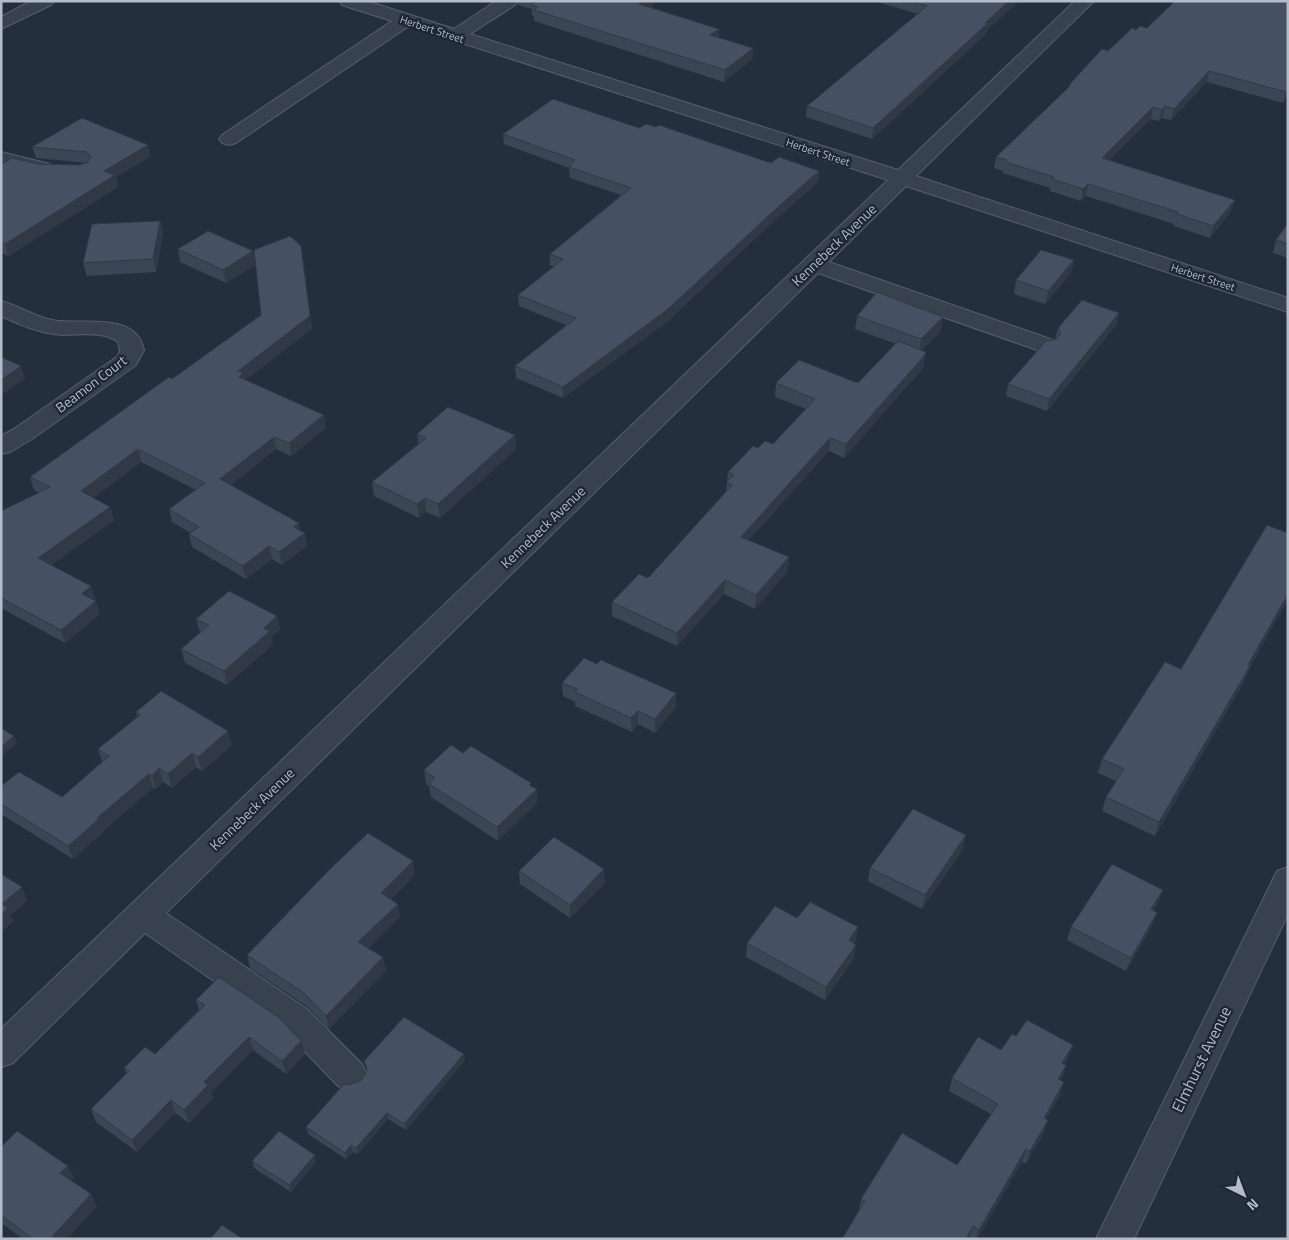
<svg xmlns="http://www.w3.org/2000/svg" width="1289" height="1240" font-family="'Titillium Web',sans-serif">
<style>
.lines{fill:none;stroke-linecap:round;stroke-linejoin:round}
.minor-casing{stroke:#565f6c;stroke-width:2}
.minor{fill:#38414e;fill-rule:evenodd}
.wall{fill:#3b4654}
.shaded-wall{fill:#303945}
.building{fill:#455162;stroke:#303945}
.labels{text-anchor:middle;stroke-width:4.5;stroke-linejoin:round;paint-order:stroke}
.far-street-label{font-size:11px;fill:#b4bcc9;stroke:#1d2633}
.street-label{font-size:14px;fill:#b4bcc9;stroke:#1d2633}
.near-street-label{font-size:16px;fill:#b4bcc9;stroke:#1d2633}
</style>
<rect width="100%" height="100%" fill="#242f3e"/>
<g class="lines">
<g class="minor-casing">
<path id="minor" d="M31 1H54L51 5 1 29V17Z
M339 1H367L454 29 496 1H518L515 5 470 34 898 170 1075 1H1094L916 176 1288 298V312L906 186 829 262 1053 340 1057 345 1053 350 1045 352 1037 350 818 273 166 913 307 1009 362 1064 367 1075 362 1086 350 1090 338 1086 283 1029 145 933 13 1063 1 1067V1029L888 180 409 26 236 143 229 145 222 143 219 139 222 135 392 21 342 5Z
M1 152 50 164 53 168 50 172C34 176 17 169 1 165Z
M1 301C19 306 34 316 52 320 80 326 136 310 144 350L136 365 32 439 10 452 1 454V436L14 429 118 356 120 350 118 342C101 329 73 337 53 334 35 331 18 324 1 316Z
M1288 867V914L1134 1239H1096L1277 871Z"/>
</g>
<use href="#minor" class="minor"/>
</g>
<path class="wall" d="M517 1H653V6L650 8 719 29V38L753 48 752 59 724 82 534 21V16H532V9L518 5Z
M874 1H1019L987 30 986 34 872 139 806 117 807 106 918 14Z
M1288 1V96L1283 103 1207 82 1171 120 1162 118 1159 121 1151 119 1109 160 1231 211 1210 238 1174 226V224L1086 196 1081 201 1050 191V188L1003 173V171L994 168 996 157 1068 88 1069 85 1108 51 1136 30 1147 28Z
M639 128 771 163 819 171 818 182 777 218 668 321 563 398 516 378 515 366 566 325 519 306 518 295 554 267 550 265V254L621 195 570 178 569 168 504 144 503 134Z
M32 147 151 156 116 177 118 187 8 256 1 253V164L79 165 87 163 36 158Z
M160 221 163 234 156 272 87 276 83 263Z
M1288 223V258L1273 253 1276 240Z
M178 249 253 251 255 265 226 283 180 262Z
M303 259 312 329 245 380 324 415 326 428 291 456 276 449 231 485 300 530 307 546 282 565 272 559 246 579 192 547 189 534 191 533 172 522 169 509 196 490 141 462 93 498 110 507 114 520 51 565 91 586 95 599 94 600 100 614 65 643 1 608V511L39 493 34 490 30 477 172 379 261 315Z
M1074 260 1071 273 1045 304 1014 294 1016 280Z
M1119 313 1116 325 1047 411 1006 396 1008 384 1055 339 1058 328Z
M857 316 941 331 922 350 926 352 923 368 844 458 829 451 749 540 788 571 755 609 724 594 677 646 612 616V602L648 578 726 492 728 472 758 448 773 444 806 409 775 397 776 383H858L896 344 855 329Z
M417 434 515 435 516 449 440 518 426 512 419 518 374 496 372 482 418 444Z
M1288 533V599L1249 669 1245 680 1155 836 1102 811 1106 797 1116 781 1098 773 1102 759 1181 669Z
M277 616 280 630 271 637 273 644 227 685 185 663 181 649 200 633 196 619Z
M562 683 676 707 655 733 638 724 632 732 575 706V702L563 696Z
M136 712 232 745 202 771 196 767 172 788 163 782 156 789 153 788 103 831V832L73 859 1 814V786L62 797 102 762 98 749 137 717Z
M463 753 531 783V786L537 803 498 841 431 797 429 786 426 784 424 770Z
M963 849 922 909 868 881 870 868Z
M519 871 605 883 570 918 520 884Z
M415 875 391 899 400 917 368 948 386 971 329 1029 308 1007 250 968 247 955Z
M1158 903 1153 911 1152 926 1126 971 1067 940 1071 927Z
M797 918 856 940 854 943V958L825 1000 746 957 747 943Z
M196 1000 301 1041 305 1054 286 1074 253 1050 211 1093 213 1098 189 1123 175 1113 137 1152 96 1122 91 1109 127 1074 124 1068 155 1054 199 1010Z
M1001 1050 1068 1058 1065 1065 1066 1066 1061 1080 1060 1095 1046 1119 1044 1133 1026 1164 1022 1162 977 1239H842L859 1210 861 1199 957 1165 991 1114 949 1091 952 1078Z
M465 1060 406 1130 388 1119 358 1154 353 1152 346 1159 308 1134 306 1127 349 1085 362 1080 367 1070 364 1061Z
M1 1147 74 1178 71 1180 97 1206 67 1239H23L1 1223Z
M252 1161 316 1162 291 1192 254 1168Z"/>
<path class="shaded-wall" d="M644 1H653V6L639 15V4Z
M1009 1H1019L987 30 986 34 872 139 873 128 985 23Z
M719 29 718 40 710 35Z
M753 48 752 59 724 82 725 70Z
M1209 71 1207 82 1171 120 1174 109Z
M1288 89V96L1283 103 1286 92Z
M1165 106 1162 118 1159 121 1162 110Z
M1153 107 1151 119 1100 169 1102 158Z
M148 145 151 156 116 177 118 187 8 256 5 244 104 171Z
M819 171 818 182 777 218 668 321 563 398V387L778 207Z
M1088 184 1086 196 1081 201 1083 189Z
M1235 200 1231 211 1210 238 1213 226Z
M160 221 163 234 156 272 153 259Z
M253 251 255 265 226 283 223 270Z
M303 259 312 329 245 380 241 390 238 371Z
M1074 260 1071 273 1045 304 1048 291Z
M1119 313 1116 325 1047 411 1049 399Z
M943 317 941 331 919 353 921 339Z
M926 352 923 368 844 458 846 444Z
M21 366 25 379 1 395V380Z
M324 415 326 428 291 456 289 443Z
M515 435 516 449 440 518 438 504Z
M274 437 276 449 223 492 220 479Z
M830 438 829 451 740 550 741 537Z
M138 449 141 462 85 504 81 491Z
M425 498 426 512 419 518 417 504Z
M110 507 114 520 42 571 38 558Z
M299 523 301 535 305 533 307 546 282 565 279 552 294 527Z
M269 546 272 559 246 579 243 566Z
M789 557 788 571 755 609 756 595Z
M725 580 724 594 677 646V633Z
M91 586 95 599 86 607 82 594Z
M1288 594V599L1249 669 1245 680 1155 836 1159 822Z
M96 601 100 614 65 643 61 630Z
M277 616 280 630 271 637 273 644 227 685 224 671 264 628Z
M676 693V707L655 733V719Z
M638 711V724L632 732 631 718Z
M228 731 232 745 202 771 198 757Z
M14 736 17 743 1 756V747Z
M192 753 196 767 172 788 168 774Z
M159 768 163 782 156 789 152 776Z
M149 774 153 788 103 831V832L73 859 68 846 97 818Z
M531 783 532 794 537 789V803L498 841 497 827Z
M966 835 963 849 922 909 925 895Z
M413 861 415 875 383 907 381 893Z
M604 869 605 883 570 918V905Z
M22 887 27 901 11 915 14 921 1 932V914L2 904Z
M1163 890 1158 903 1146 923 1151 909Z
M398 904 400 917 361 956 358 942Z
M1157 913 1152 926 1126 971 1131 958Z
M858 927 856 940 847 953 849 940Z
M856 945 854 958 825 1000 826 987Z
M383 957 386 971 329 1029 326 1016Z
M249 1037 253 1050 211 1093 213 1098 189 1123 184 1110 204 1082Z
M301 1041 305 1054 286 1074 282 1061Z
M1073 1045 1068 1058 1058 1076 1062 1063Z
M464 1054 465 1060 406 1130 404 1124Z
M1066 1066 1062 1079 1054 1091 1058 1079Z
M1064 1082 1060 1095 1040 1131 1044 1118Z
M171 1100 175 1113 137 1152 132 1140Z
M387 1113 388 1119 358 1154 356 1148Z
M1048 1120 1044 1133 1026 1164 1030 1151Z
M351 1145 353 1152 346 1159 345 1153Z
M1026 1149 1022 1162 977 1239H976L979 1230Z
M315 1155 316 1162 291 1192 289 1185Z
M68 1166 74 1178 66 1185 60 1173Z
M91 1194 97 1206 67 1239H50Z
M973 1226 969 1239H966Z"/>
<path class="building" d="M537 1H644L639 4 719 29 710 35 753 48 725 70 534 10 538 7 531 5Z
M910 1H1009L985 23H988L873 128 807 106 927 6Z
M1175 1H1288V89L1286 92 1209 71 1174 109 1165 106 1162 110 1153 107 1102 158 1235 200 1213 226 1177 214 1178 212 1088 184 1083 189 1052 179 1054 177 1005 162 1007 160 996 157 1071 85H1069L1102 49 1108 51 1132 28 1136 30 1140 26 1147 28Z
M553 99 639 128 646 124 656 127 659 125 771 163 779 157 819 171 778 207 668 309 563 387 515 366 576 318 518 295 563 259 550 254 631 188 569 167 575 160 503 134Z
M82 118 148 145 104 171 115 175 5 244 1 242V164L12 158 38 164 79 165 87 163 91 157 87 152 32 147Z
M160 221 153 259 83 263 92 224Z
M1288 223V244L1276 240Z
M208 231 253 251 223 270 178 249Z
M290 236 301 246 310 316 238 371 243 373 239 377 324 415 289 443 274 437 220 479 299 523 294 527 305 533 279 552 269 546 243 566 189 534 199 527 169 509 205 483 138 449 81 491 110 507 38 558 91 586 82 594 96 601 61 630 1 598V511L50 487 30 477 169 377 172 379 261 315 254 250Z
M1041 250 1074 260 1048 291 1016 280Z
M877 292 943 317 921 339 857 316Z
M1082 300 1119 313 1049 399 1008 384 1046 341 1057 339 1061 333 1058 328Z
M898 341 926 352 924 355H925L846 444 830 438 741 537 789 557 756 595 725 580 677 633 612 602 639 574 648 578 732 485 726 482 734 475 728 472 753 446 758 448 765 441 773 444 815 399 776 383 799 360 858 383Z
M1 357 21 366 1 380Z
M448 407 515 435 438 504 425 498 417 504 372 482 426 438 417 434Z
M1267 525 1288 533V594L1248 665 1250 666 1159 822 1106 797 1124 769 1102 759 1165 662 1181 669Z
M229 591 277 616 264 628 270 631 224 671 181 649 209 625 196 619Z
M584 658 597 664 601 660 676 693 655 719 638 711 631 718 575 692 577 689 562 683Z
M161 691 228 731 198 757 192 753 168 774 159 768 152 776 149 774 97 818 99 819 68 846 1 804V786L19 772 62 797 109 756 98 749 140 715 136 712Z
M1 728 14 736 1 747Z
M451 745 463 753 471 746 531 783 529 785 537 789 497 827 429 784 435 778 424 770Z
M913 809 966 835 925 895 870 868Z
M368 833 413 861 381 893 398 904 358 942 383 957 326 1016 305 994 247 955 331 868Z
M554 837 604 869 570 905 519 871Z
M1112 864 1163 890 1151 909 1157 913 1131 958 1071 927Z
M1 874 22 887 2 904 8 908 1 914Z
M810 902 858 927 849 940 856 945 826 987 747 943 775 906 797 918Z
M219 977 278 1017 301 1041 282 1061 249 1037 204 1082 208 1085 184 1110 171 1100 132 1140 91 1109 129 1071 124 1068 145 1047 155 1054 205 1005 196 1000Z
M404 1017 464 1054 404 1124 387 1113 356 1148 351 1145 345 1153 306 1127 344 1084 349 1085 362 1080 367 1069 364 1061Z
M1027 1020 1073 1045 1062 1063 1066 1066 1058 1079 1064 1082 1044 1118 1048 1120 1030 1151 1026 1149 979 1230 973 1226 966 1239H842L865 1201 861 1199 902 1133 957 1165 998 1104 952 1078 978 1037 1001 1050 1012 1034 1016 1036Z
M17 1131 68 1166 60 1173 91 1194 50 1239H33L1 1215V1147Z
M279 1131 315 1155 289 1185 252 1161Z
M222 1225 243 1239H210Z"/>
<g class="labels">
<g class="far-street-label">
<text transform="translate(432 29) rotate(18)" y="4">Herbert Street</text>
<text transform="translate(818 152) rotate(18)" y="4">Herbert Street</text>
<text transform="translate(1203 277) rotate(18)" y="4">Herbert Street</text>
</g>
<g class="street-label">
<text transform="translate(834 245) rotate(-44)" y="5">Kennebeck Avenue</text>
<text transform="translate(91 384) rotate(-37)" y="5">Beamon Court</text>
<text transform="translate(543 527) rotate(-44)" y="5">Kennebeck Avenue</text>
<text transform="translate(252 809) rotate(-44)" y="5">Kennebeck Avenue</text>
</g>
<g class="near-street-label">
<text transform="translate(1201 1059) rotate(-64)" y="6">Elmhurst Avenue</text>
</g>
</g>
<rect width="1289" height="1240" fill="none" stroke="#b4bcc9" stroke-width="5"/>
<g transform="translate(1244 1195) rotate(138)" stroke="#1d2633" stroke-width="4" paint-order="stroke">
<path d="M0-4L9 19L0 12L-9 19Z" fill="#b4bcc9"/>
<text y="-8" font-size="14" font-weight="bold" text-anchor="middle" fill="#b4bcc9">N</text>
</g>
</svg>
